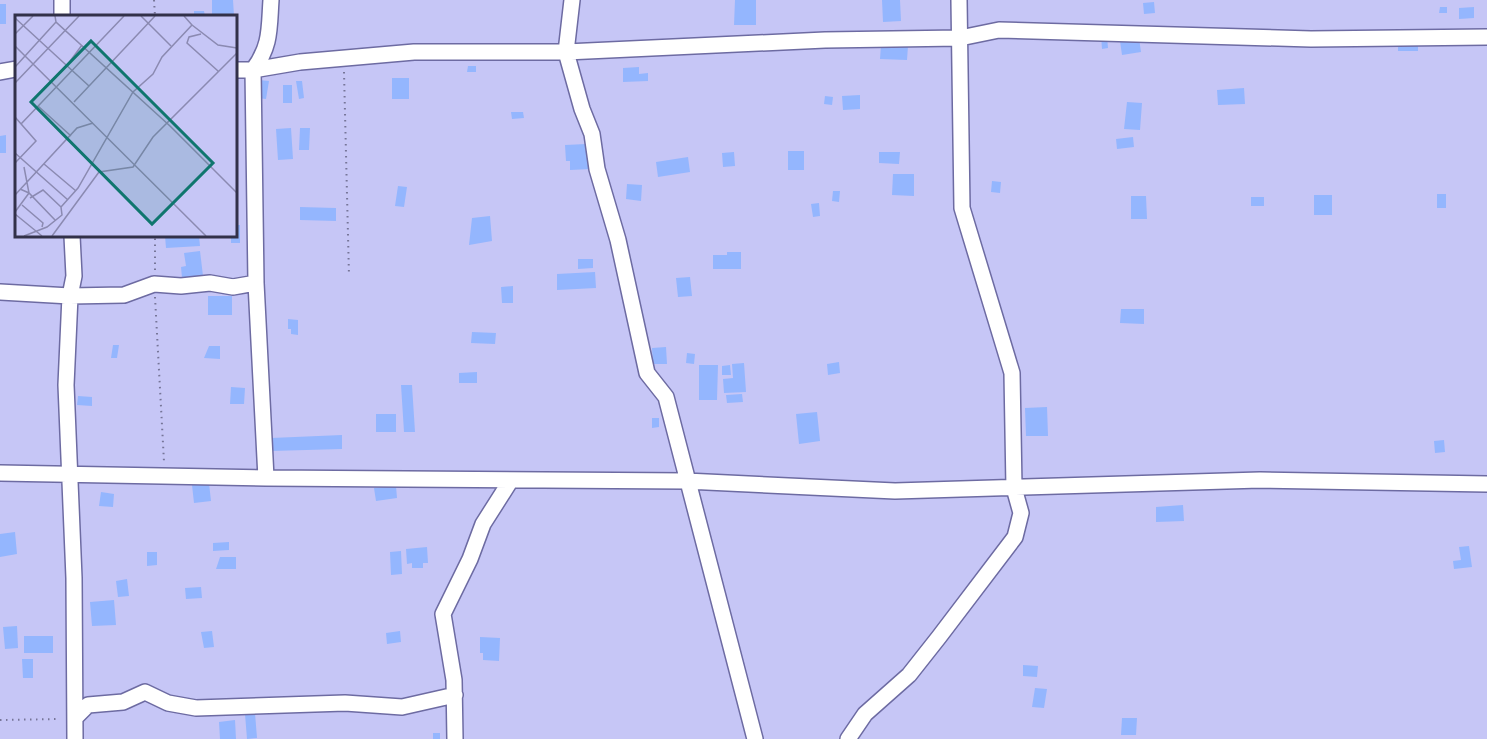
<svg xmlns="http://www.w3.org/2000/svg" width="1487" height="739" font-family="Georgia,serif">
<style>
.building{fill:#94b6fe}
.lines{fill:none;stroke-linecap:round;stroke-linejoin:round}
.minor-casing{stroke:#6d6ba2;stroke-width:18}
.path{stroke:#767598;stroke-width:2;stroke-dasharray:1.5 4.5;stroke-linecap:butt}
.minor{stroke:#fff;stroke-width:15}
.inset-road{fill:none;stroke:#8b8ab1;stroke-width:1.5}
.view{fill:#0f766e;fill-opacity:0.15;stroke:#0f766e;stroke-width:3}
.inset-edge{fill:none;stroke:#323149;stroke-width:3}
</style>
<rect width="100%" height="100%" fill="#c6c6f6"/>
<path class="building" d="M212 0H233L234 16H212Z
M735 0H756V25H734Z
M882 0H900L901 21 883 22Z
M1154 2 1155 13 1144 14 1143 3Z
M0 4H6V24H0Z
M1440 7H1447V13H1439Z
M1474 7V18L1459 19V8Z
M194 11H204L205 16H194Z
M1101 36H1107L1108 48 1102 49Z
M1139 38 1141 52 1122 55 1120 41Z
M1398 39H1418V51H1398Z
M881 45 908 46 907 60 880 59Z
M468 66H476V72H467Z
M639 67V74L648 73V81L623 82V68Z
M392 78H409V99H392Z
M259 80 269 81 266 99 257 98Z
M296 81H302L304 98 299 99Z
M283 85H292V103H283Z
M1244 88 1245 104 1218 105 1217 90Z
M860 95V109L843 110 842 96Z
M825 96 833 97 832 105 824 104Z
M1127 102 1142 103 1140 130 1124 129Z
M511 112H523L524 118 512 119Z
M291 128 293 159 278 160 276 129Z
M300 128H310L309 150H299Z
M6 135V153H0V136Z
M1133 137 1134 147 1117 149 1116 139Z
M586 144V152H590L591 169 570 170V161H566L565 145Z
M788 151H804V170H788Z
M734 152 735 166 723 167 722 153Z
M879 152H900L899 164 879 163Z
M688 157 690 172 658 177 656 162Z
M893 174H914V196L892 195Z
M992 181 1001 182 1000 193 991 192Z
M627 184 642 185 641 201 626 199Z
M398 186 407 187 404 207 395 206Z
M833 191H840L839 202 832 201Z
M1437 194H1446V208H1437Z
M1314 195H1332V215H1314Z
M1131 196H1146L1147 219H1131Z
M1251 197H1264V206H1251Z
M819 203 820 216 813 217 811 204Z
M300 207 336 208V221L300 220Z
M490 216 492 241 469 245 472 218Z
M236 225H240V243H231V236H236Z
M165 236H199L200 246 166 248Z
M200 251 203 276 182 278 181 267 186 266 184 253Z
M727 252H741V269H713V255H727Z
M578 259H593V268L578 269Z
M595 272 596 288 557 290V274Z
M690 277 692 296 678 297 676 278Z
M513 286V303H502L501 287Z
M208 296H232V315H208Z
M1121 309H1144V324L1120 323Z
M288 319 298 320V335L291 334V329H288Z
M472 332 496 333 495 344 471 343Z
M113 345H119L117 358H111Z
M209 346H220V359L204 358Z
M666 347 667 364H653L652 348Z
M687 353 695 354 694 364 686 363Z
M839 362 840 373 828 375 827 364Z
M744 363 746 392 724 393 723 379 733 378 732 364Z
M699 365H718L717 400H699Z
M730 365 731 375H722V366Z
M477 372V383H459V373Z
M401 385H412L415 432H404Z
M231 387 245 388 244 404H230Z
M742 394 743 402 727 403 726 395Z
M78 396 92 397V406L77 405Z
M1047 407 1048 436H1026L1025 408Z
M817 412 820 441 799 444 796 414Z
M376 414H396V432H376Z
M652 418H659V427L652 428Z
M342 435V449L271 451V438Z
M1444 440 1445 452 1435 453 1434 441Z
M209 483 211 501 194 503 192 485Z
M396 486 397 498 376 501 374 488Z
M101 492 114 494 113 507 99 506Z
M1183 505 1184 521 1156 522V507Z
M15 532 17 554 0 557V534Z
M229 542V550L213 551V543Z
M1469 546 1472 567 1454 569 1453 561 1461 560 1459 547Z
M427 547 428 563H423V568H412V563L407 564 406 549Z
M401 551 402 574 391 575 390 552Z
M147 552H157V565L147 566Z
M220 557H236V569H216Z
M127 579 129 596 118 597 116 581Z
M201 587 202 598 186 599 185 588Z
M114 600 116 625 92 626 90 602Z
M17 626 18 648 5 649 3 627Z
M212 631 214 647 204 648 201 632Z
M400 631 401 642 387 644 386 633Z
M24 636H53V653H24Z
M480 637 500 638 499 661 483 660V653H480Z
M22 659H33V678H23Z
M1023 665 1038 666 1037 677 1023 676Z
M1035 688 1047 689 1044 708 1032 707Z
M255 713 257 738 247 739 245 714Z
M1122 718H1137L1136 735H1121Z
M235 720 236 739H220L219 722Z
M433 733H440V739H433Z"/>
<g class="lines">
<g class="minor-casing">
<path id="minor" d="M62 0V16
M572 0 566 52 582 109 592 134 597 169 618 240 647 373 666 397 755 739
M236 70H253L300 62 414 52H566L825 40 960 38 999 30 1311 39 1487 37
M0 72 16 69
M72 236 74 276 70 296 66 385 74 578 75 739
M0 292 70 296 124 295 154 284 181 286 210 283 233 287 256 283
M0 473 266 478 686 481 895 491 1260 480 1487 484
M266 478 256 283 253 70C271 46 269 29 271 0
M75 718 88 705 123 702 145 692 168 703 196 708 345 703 402 707 455 695
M455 739 454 680 443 614 470 559 483 524 511 480
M848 739 865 714 909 675 939 637 1015 537 1021 513 1014 488 1012 373 962 208 959 0"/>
</g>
<path class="path" d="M154 0 155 16
M344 72 349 276
M155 270V236
M155 297 164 462
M0 720 60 719"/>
<use href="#minor" class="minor"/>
</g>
<g transform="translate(15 15)">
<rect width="222" height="222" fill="#c6c6f6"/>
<path class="inset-road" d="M40 1 41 7 155 111 222 178M126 1 156 31M0 3 74 71M177 10 203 30 222 33M0 19 18 1M186 19 174 22 172 28 203 56M0 31 191 221M53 49 67 30M0 52 41 7M0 68 64 1M59 87 140 1M23 91 56 121M0 102 21 126 0 148M6 109 109 1M0 138 53 185M29 149 61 176M5 174 14 178 40 205M0 180 62 113 78 108M15 183 28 175 46 192M7 190 28 208 27 212M0 197 14 178 9 152M0 199 27 221M9 221 32 212 47 200 46 192 63 173 118 77 138 59 147 42 177 10 169 1M37 221 84 157 118 152 138 122 222 38"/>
<path class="view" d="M76 26 198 148 137 209 16 87Z"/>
<rect width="222" height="222" class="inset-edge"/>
</g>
</svg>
